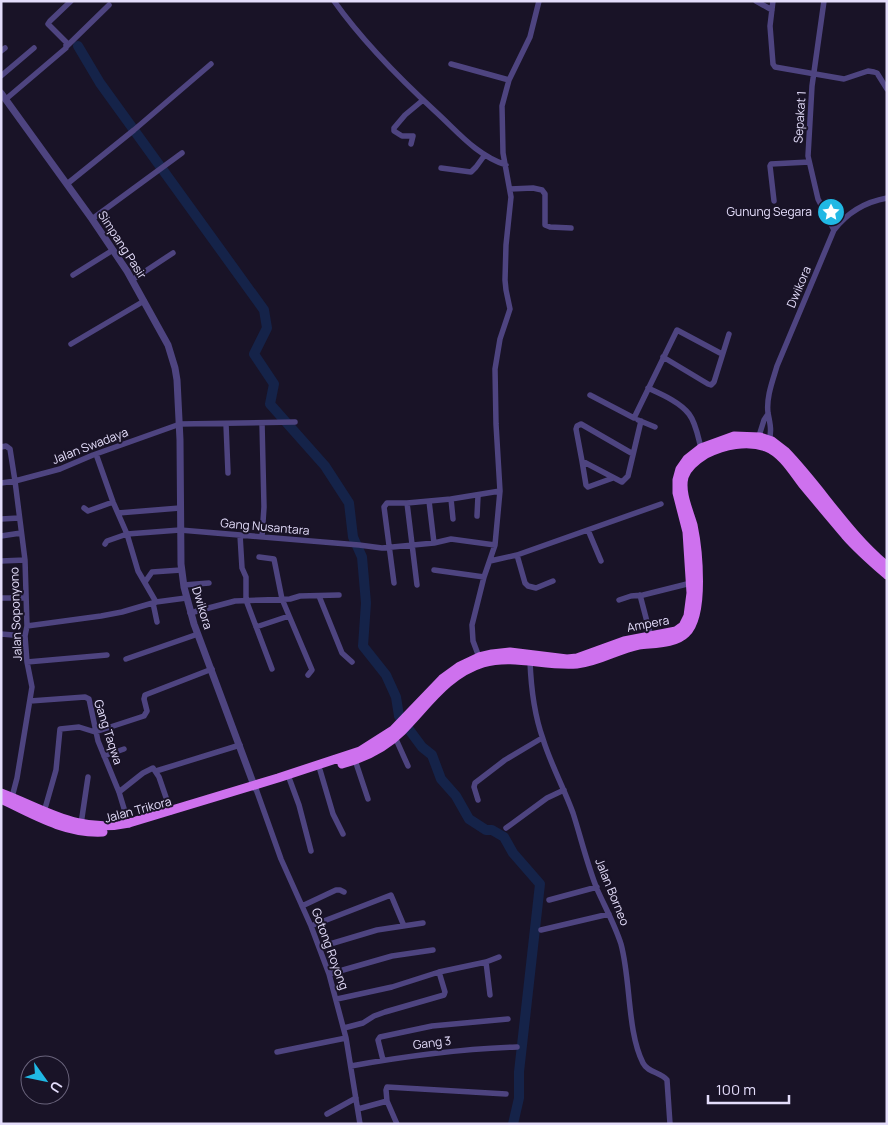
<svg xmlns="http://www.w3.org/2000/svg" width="888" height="1125" font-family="Manrope,sans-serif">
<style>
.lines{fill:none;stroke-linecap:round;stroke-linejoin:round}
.river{stroke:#152349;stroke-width:10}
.minor{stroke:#4e4480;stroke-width:5.5}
.tertiary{stroke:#4e4480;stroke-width:7}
.primary{stroke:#ce71ee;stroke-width:9}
.labels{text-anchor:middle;stroke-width:4;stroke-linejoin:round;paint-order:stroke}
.street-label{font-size:12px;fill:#e4ddfb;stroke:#191327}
.poi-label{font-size:12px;fill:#e4ddfb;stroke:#191327;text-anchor:end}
</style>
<rect width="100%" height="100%" fill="#191327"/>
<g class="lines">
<path class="river" d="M78 46 100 83 264 310 267 328 254 354 274 384 270 404 325 466 349 503 353 537 362 557 366 603 363 646 386 675 396 697 399 716 422 747 432 755 441 779 456 796 469 819 486 830H492L504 837 513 853 540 884 519 1072V1098L513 1124"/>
<path class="minor" d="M334 1C363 42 399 78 436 112 458 132 476 155 506 165
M756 1 772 10
M773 1 770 26 773 64 775 67 844 79 868 71 874 72 877 73 887 89
M824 1 812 86 808 156 818 199 834 230
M67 46 109 5
M1 51 5 48
M451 64 509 80
M1 76 34 48
M6 99 66 48V42L48 24 50 21 71 1
M411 144 413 136H402L394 131V128L405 115 423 100
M441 168 471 172 476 167 484 156
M67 184 134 130 211 64
M510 189 533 188 542 190 545 194V225L550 227 571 228
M774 201 770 166 771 164 809 162
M92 219 182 153
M73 275 113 250
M132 280 173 253
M71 344 144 301
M663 357 708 384 711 385 714 382 729 334
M648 388C661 394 680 402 689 414 696 423 698 437 701 448
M590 395 634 418 677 330 722 354
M638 420 655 427
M226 424 228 473
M758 439 764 420 768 414
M769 441C772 431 770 423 768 413 766 397 773 380 777 366L834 230C847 213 865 202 887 198
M1 447 6 446 10 449 15 481 1 483
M96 454 113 502 127 534 138 571 156 602
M633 454 581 424 577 426 576 429 582 461 622 482 628 476 641 421
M582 461 586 485 588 487 613 478
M451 499 500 491
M429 501 451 499 453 519
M407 503 429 501 434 543
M84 508 88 511 113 502
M118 513 180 508
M477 516 478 496
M1 519 19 518
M588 530 601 561
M240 535 242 568 246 577V600L272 669
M1 536 21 533
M262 537 264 507 262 423
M105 544 107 541 127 534 180 530 359 545 382 548 434 543 451 539 495 545
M517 555 525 583 528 586 536 588 553 581
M259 557 274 559 282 599 312 670 308 675
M1 561 25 560
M490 561 517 555 661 504
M434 570 484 577
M145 582 152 572 181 570
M394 583 384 507 387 503H407L417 585
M184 585 209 583
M640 595 651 637
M319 596 342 653 352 662
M1 598H26
M619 600 631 596 643 595 691 583
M153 603 157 622
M190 613 235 601 290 599 300 596 339 595
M27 626 101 616 122 612 156 602 186 598
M256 627 289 616
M1 634 25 636
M479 657 473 641 472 625 484 577 495 545 500 491 496 424 495 369 500 339 510 309 506 290 505 280 506 245 511 197 503 153 502 106 509 80 530 37 539 1
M126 659 198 634
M530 661C531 688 534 714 543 739 551 765 564 788 573 813 581 838 587 864 597 889 605 907 615 925 621 944 631 981 627 1031 643 1063 648 1073 661 1072 667 1080L670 1124
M27 662 107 655
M30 701 85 697 89 699 98 741 119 792 129 825
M395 737 408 766
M104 756 124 749
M355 760 368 799
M320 770 333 814 343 834
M156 771 240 745
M288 775 299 805 311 851
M256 789 281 859 311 926 329 974 346 1038 360 1124
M119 792 143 773 153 768 159 777 171 812
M12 797 17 778 32 687 27 662 25 636 27 626 25 560 15 481 60 469 93 455 180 424 295 422
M478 800 474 787 475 783 505 760 542 738
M44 812 56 770 60 729 79 727 95 732 144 716 147 711 144 699 145 695 212 669
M81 824 88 777
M506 828 547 798 564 790
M549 900 597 887
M302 906 336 890H340L344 892
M311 926 391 895 404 926
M541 930 609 914
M320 947 377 930 423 923
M486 962 490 995
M329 974 392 956 433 950
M337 999 392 987 439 972 486 962 499 957
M344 1028 363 1023 374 1016 385 1012 444 995 445 992 439 972
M277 1052 346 1038
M383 1060 378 1040 380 1037 432 1026 508 1019
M351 1066C406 1056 461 1049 517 1047
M358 1109 387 1101
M327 1114 356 1098
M397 1124 387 1101 386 1090 387 1087 506 1094"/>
<path class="tertiary" d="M1 93 92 219 127 271 168 345 175 368 177 380 180 440 181 564 184 587 194 624 255 788"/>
<path class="primary" d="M342 764C364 758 386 747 402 731 427 706 447 674 483 663 514 654 546 667 577 664 599 662 618 649 639 645 654 643 675 644 686 633 705 615 698 549 693 525 689 511 680 492 684 477 687 467 698 459 706 454 724 445 747 440 766 447 782 453 793 472 803 485 817 502 831 518 845 535 858 550 872 562 887 575
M1 793C46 810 78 834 129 823L278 778 360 751 393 730 442 679 460 666 479 657 492 654 510 652 567 659 577 658 624 641 676 631 683 626 688 616 691 593 687 532 677 493V480L680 469 687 459 701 448 734 436 760 437 772 441 785 451C821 488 847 533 887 566
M1 799C34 815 66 834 103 832"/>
</g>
<defs>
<g id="sight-disc" transform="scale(1.4375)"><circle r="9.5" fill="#20b8e4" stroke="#191327"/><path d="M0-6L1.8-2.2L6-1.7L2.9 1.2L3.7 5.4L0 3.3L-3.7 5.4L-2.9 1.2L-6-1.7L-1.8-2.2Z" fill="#fff"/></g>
</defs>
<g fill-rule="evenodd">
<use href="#sight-disc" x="831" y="212"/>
</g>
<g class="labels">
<g class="street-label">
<text transform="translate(800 117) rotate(-86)" y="4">Sepakat 1</text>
<text transform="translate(122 245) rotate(57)" y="4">Simpang Pasir</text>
<text transform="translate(799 287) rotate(-67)" y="4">Dwikora</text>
<text transform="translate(90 446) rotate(-21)" y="4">Jalan Swadaya</text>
<text transform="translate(265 527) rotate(5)" y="4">Gang Nusantara</text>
<text transform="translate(202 608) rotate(73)" y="4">Dwikora</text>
<text transform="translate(16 614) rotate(-92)" y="4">Jalan Soponyono</text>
<text transform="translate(648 624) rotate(-11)" y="4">Ampera</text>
<text transform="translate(108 732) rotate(72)" y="4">Gang Taqwa</text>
<text transform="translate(138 810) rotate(-15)" y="4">Jalan Trikora</text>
<text transform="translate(612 892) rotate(68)" y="4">Jalan Borneo</text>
<text transform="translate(330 949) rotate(70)" y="4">Gotong Royong</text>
<text transform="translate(432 1043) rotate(-7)" y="4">Gang 3</text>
</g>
<g class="poi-label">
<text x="812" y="216">Gunung Segara</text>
</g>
</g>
<rect width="888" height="1125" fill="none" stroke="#e4ddfb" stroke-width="5"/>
<g transform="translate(45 1080) rotate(123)"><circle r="24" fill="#191327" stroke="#6a647c"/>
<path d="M0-4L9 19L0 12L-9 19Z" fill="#20b8e4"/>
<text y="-8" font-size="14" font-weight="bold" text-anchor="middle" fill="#e4ddfb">U</text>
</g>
<path d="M708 1095v8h81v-8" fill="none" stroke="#e4ddfb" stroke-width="2.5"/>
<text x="716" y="1095" font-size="15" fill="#e4ddfb" stroke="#191327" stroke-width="4" paint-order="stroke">100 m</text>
</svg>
